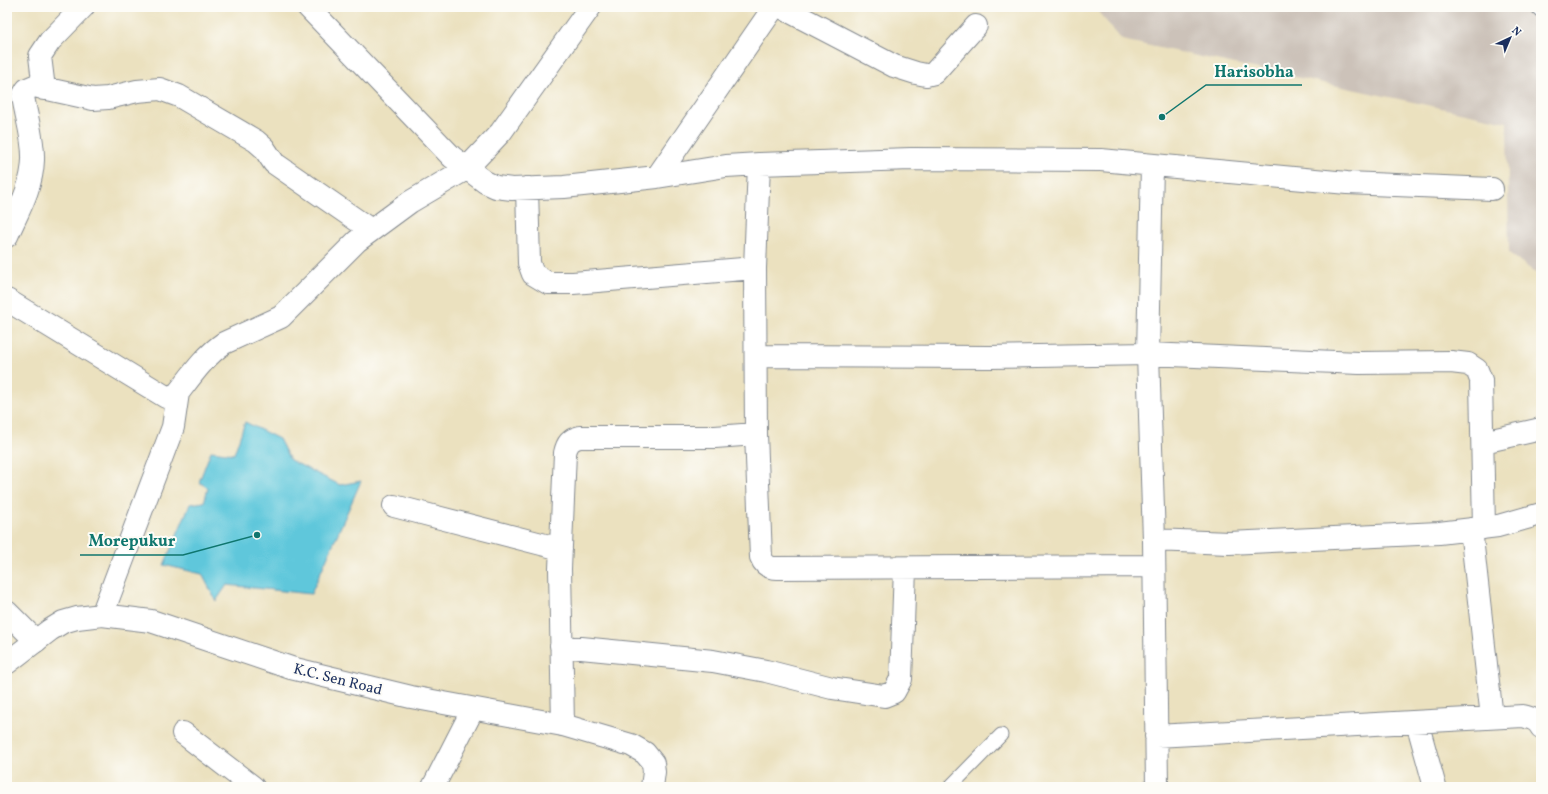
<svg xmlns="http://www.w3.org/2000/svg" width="1548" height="794" font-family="Vollkorn,serif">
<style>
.industrial{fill:#ccc2b9}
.water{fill:#5fc7db;stroke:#3d7b9c}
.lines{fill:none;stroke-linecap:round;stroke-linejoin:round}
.service-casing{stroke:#83888e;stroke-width:15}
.minor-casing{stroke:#83888e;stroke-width:24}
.tertiary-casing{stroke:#83888e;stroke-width:24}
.service{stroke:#fff;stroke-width:13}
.minor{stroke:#fff;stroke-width:22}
.tertiary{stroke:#fff;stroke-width:22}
.labels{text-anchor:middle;stroke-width:4;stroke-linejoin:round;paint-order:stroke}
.street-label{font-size:15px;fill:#1b2f5e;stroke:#fdfcf7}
.leader{fill:none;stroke:#0f766e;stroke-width:1.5}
.callout-dot{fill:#0f766e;stroke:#fdfcf7;stroke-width:1.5}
.callout-label{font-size:16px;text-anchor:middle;font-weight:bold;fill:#0f766e;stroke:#fdfcf7;stroke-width:4;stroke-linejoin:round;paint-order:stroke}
</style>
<rect width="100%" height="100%" fill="#fdfcf7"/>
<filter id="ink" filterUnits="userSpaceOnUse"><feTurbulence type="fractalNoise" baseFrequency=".025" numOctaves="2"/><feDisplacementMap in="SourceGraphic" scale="8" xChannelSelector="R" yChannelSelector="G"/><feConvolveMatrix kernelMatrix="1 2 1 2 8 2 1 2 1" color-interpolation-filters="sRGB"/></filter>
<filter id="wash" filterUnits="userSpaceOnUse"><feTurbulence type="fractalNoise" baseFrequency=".012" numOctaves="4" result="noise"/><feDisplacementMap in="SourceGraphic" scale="16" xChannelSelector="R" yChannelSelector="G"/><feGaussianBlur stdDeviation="0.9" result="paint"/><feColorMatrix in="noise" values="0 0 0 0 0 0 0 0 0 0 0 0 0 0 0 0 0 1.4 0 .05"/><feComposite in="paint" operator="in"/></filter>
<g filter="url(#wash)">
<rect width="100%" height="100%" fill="#ebe1bf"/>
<path class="industrial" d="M1094 7H1541V277L1509 253 1507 122 1122 40Z"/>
<path class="water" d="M245 422 279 439 290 460 340 485 361 481 311 594 227 585 216 601 202 574 164 565 190 504 204 502 208 488 199 482 211 451 234 454Z"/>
</g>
<g filter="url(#ink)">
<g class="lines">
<g class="service-casing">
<path id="service" d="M1537 7 1541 11
M950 787 1001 735"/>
</g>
<g class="minor-casing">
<path id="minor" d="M308 7 452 157 485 182 496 187 512 189 564 187 657 177 726 166 759 164 911 159 1101 160 1347 183 1492 189
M781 7 894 66 916 73 926 75 934 73 976 26
M44 89 40 56 50 41 83 7
M759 164 755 268 756 434 761 557C764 565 768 568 777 568L1154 566
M1152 165 1148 354 1154 540 1157 787
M657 177 774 7
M527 188 529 263 533 274 548 283H573L755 268
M7 236C18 211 32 188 33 160 34 139 26 117 23 96L27 89 34 86 93 99 108 98 137 91 160 89 179 96 256 141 264 148 274 163 371 230
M7 300 166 397H170L178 393C192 375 205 356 224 343L281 317 357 241 410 202 466 169 501 132 590 7
M756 356 990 357 1148 354 1359 363 1451 362 1468 364 1477 370 1481 380 1484 528
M1483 442 1541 429
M394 506 561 549
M1471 529 1492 718
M1154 540 1229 543 1439 533 1498 526 1541 514
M7 612 36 641
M102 615 173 427 178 393
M561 646 713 661 766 671 832 688 884 696 894 692 901 679 905 568
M1417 722 1435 787
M563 725 560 569 565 453C567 444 570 439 580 437H715L756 434
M183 733 253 787
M1156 736 1523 716C1530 718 1537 719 1541 727
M433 787 473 709"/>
</g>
<g class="tertiary-casing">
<path id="tertiary" d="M7 663 50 630 63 622 77 618 102 615 151 621 291 668 411 697 563 725 631 745 645 753 653 763 654 772 652 787"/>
</g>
<use href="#service" class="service"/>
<use href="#minor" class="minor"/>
<use href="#tertiary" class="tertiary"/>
</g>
</g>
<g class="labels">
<g class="street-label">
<text transform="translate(338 679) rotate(14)" y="5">K.C. Sen Road</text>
</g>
</g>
<path class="leader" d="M1162 117L1206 85H1302M257 535L183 555H80"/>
<g class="callout-dot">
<circle cx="1162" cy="117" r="4"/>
<circle cx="257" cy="535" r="4"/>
</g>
<g class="callout-label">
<text x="1254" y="77">Harisobha</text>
<text x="132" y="546">Morepukur</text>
</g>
<rect width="1548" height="794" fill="none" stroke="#fdfcf7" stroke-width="24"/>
<g transform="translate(1510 38) rotate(44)" stroke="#fdfcf7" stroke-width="3" paint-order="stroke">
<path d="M0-3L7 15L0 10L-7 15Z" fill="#1b2f5e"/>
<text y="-6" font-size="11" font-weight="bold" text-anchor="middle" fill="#1b2f5e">N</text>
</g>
</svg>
